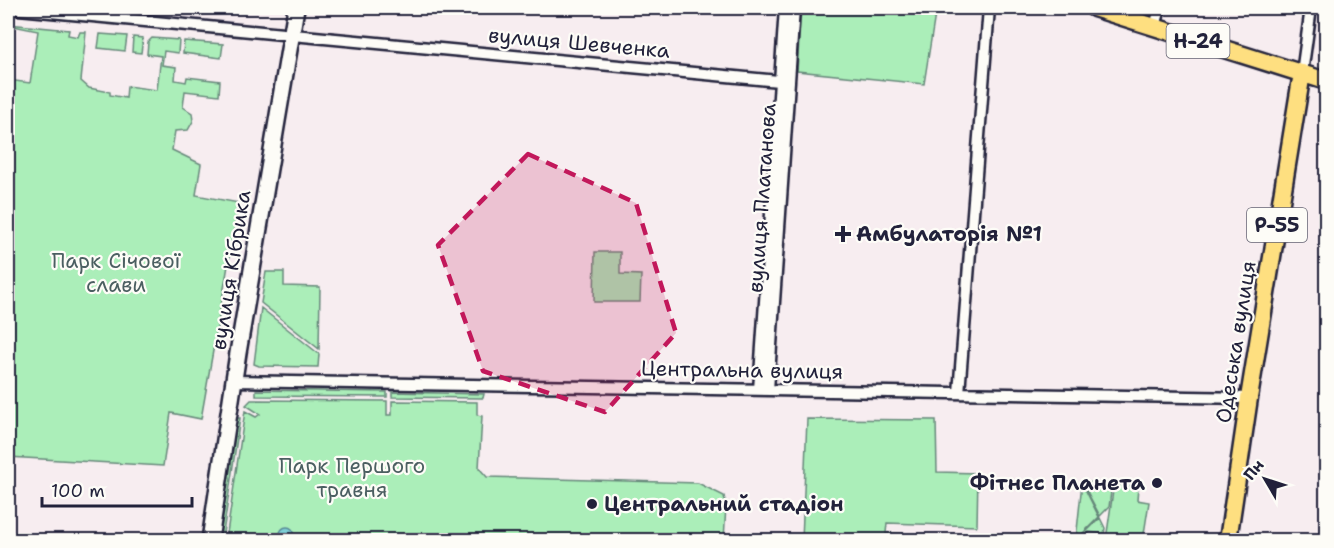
<svg xmlns="http://www.w3.org/2000/svg" width="1334" height="548" font-family="'Shantell Sans',sans-serif">
<style>
.green{fill:#abeeb9;stroke:#66887a;stroke-width:1.5}
.water{fill:#7dced5;stroke:#598997;stroke-width:1.5}
.lines{fill:none;stroke-linecap:round;stroke-linejoin:round}
.minor-casing{stroke:#22223b;stroke-width:15}
.secondary-casing{stroke:#22223b;stroke-width:20}
.primary-casing{stroke:#22223b;stroke-width:21}
.minor{stroke:#fdfcf7;stroke-width:10}
.secondary{stroke:#fdfcf7;stroke-width:15}
.primary{stroke:#fedf80;stroke-width:16}
.marked{fill:#c2185b;fill-opacity:0.2;stroke:#c2185b;stroke-width:4.5;stroke-dasharray:12 8;stroke-linejoin:round}
.poi-dot{fill:#22223b;stroke:#fdfcf7;stroke-width:2}
.labels{text-anchor:middle;stroke-width:4.5;stroke-linejoin:round;paint-order:stroke}
.shield{fill:#fdfcf7;stroke:#646373;stroke-width:1.5}
.shield-label{font-size:20px;font-weight:bold;fill:#22223b}
.street-label{font-size:21px;fill:#22223b;stroke:#fdfcf7}
.poi-label{font-size:21px;font-weight:bold;fill:#22223b;stroke:#fdfcf7;text-anchor:start}
.park-label{font-size:21px;fill:#4b5f61;stroke:#fdfcf7}
</style>
<rect width="100%" height="100%" fill="#f7edf0"/>
<filter id="ink" filterUnits="userSpaceOnUse"><feTurbulence type="fractalNoise" baseFrequency=".0167" numOctaves="2"/><feDisplacementMap in="SourceGraphic" scale="12" xChannelSelector="R" yChannelSelector="G"/><feConvolveMatrix kernelMatrix="1 2 1 2 8 2 1 2 1" color-interpolation-filters="sRGB"/></filter>
<g filter="url(#ink)">
<path class="green" d="M801 8H936L924 84 797 71Z
M8 24 69 30 68 35 78 37 80 32H86L81 81 89 88 110 92V95L126 98 127 86 157 90 161 56 147 54 148 42 152 38 179 40 178 53 164 51 162 65 176 67 175 80 186 82 187 77 220 81 219 95 185 91 183 107 192 113 193 121 188 130 175 131 172 150 201 164 196 195 239 203 201 419 171 413 163 466 8 457V80L30 83 38 31 8 25Z
M100 34 127 36 125 51 98 48Z
M133 37 143 38 141 53 132 52Z
M184 41 223 44 221 58 183 53Z
M595 252H620V274L641 275 640 302H594Z
M266 272H284V286L320 287 319 349 261 303Z
M261 308 319 354 318 367 259 366 254 364Z
M256 390 387 392V397L256 396Z
M392 392 484 394 483 398 392 397Z
M251 400 387 401V415H392V401L477 402V415L482 416 479 468 487 477 698 483 724 496 726 505 724 540H226L245 411 256 417 260 414 246 405Z
M236 418H240L222 540H218Z
M807 419 936 420 937 472 978 473 977 526 887 523 886 533 910 534V540H802Z
M1082 482 1112 484 1109 507 1100 516Z
M1082 483 1099 517 1076 540Z
M1114 484 1138 487 1137 500 1149 502 1143 540H1106Z
M1100 518 1105 528 1104 534 1089 532 1088 540H1078Z"/>
<path class="water" d="M280 534a7 7 0 1 1 14 0a7 7 0 1 1-14 0Z"/>
<g class="lines">
<g class="minor-casing">
<path id="minor" d="M8 8 789 82
M1155 27 1160 8
M1302 73 1311 8
M234 381 1249 398
M759 390 785 8
M768 390 794 8
M959 393 989 8"/>
</g>
<g class="secondary-casing">
<path id="secondary" d="M210 540 238 353 296 8"/>
</g>
<g class="primary-casing">
<path id="primary" d="M1094 8 1326 81
M1228 540 1249 398 1302 73"/>
</g>
<use href="#minor" class="minor"/>
<use href="#secondary" class="secondary"/>
<use href="#primary" class="primary"/>
</g>
</g>
<path class="marked" d="M528 154 636 203 676 333 605 412 483 371 438 245Z"/>
<g class="poi-dot">
<path d="M840 225h6v6h6v6h-6v6h-6v-6h-6v-6h6z"/>
<circle cx="1157" cy="483" r="6"/>
<circle cx="592" cy="504" r="6"/>
</g>
<g class="labels">
<g class="shield">
<rect x="1166.5" y="24" width="63" height="34" rx="4.5"/>
<rect x="1247" y="208" width="60" height="34" rx="4.5"/>
</g>
<g class="shield-label">
<text x="1198" y="48">Н-24</text>
<text x="1277" y="232">Р-55</text>
</g>
<g class="street-label">
<text transform="translate(579 43) rotate(5)" y="7">вулиця Шевченка</text>
<text transform="translate(762 198) rotate(-86)" y="7">вулиця Платанова</text>
<text transform="translate(231 270) rotate(-81)" y="7">вулиця Кібрика</text>
<text transform="translate(1236 342) rotate(-81)" y="7">Одеська вулиця</text>
<text transform="translate(742 370) rotate(1)" y="7">Центральна вулиця</text>
</g>
<g class="poi-label">
<text x="856" y="241">Амбулаторія №1</text>
<text x="1145" y="490" text-anchor="end">Фітнес Планета</text>
<text x="604" y="511">Центральний стадіон</text>
</g>
<g class="park-label">
<text x="116" y="268">Парк Січової<tspan x="116" dy="24">слави</tspan></text>
<text x="352" y="473">Парк Першого<tspan x="352" dy="24">травня</tspan></text>
</g>
</g>
<rect width="1334" height="548" fill="none" stroke="#fdfcf7" stroke-width="30"/>
<rect x="15" y="15" width="1304" height="518" fill="none" stroke="#22223b" stroke-width="2" filter="url(#ink)"/>
<g transform="translate(1265 479) rotate(309)" stroke="#fdfcf7" stroke-width="4.5" paint-order="stroke">
<path d="M0-4.5L10 22L0 15L-10 22Z" fill="#22223b"/>
<text y="-9" font-size="16" font-weight="bold" text-anchor="middle" fill="#22223b">Пн</text>
</g>
<path d="M42 497v9h150v-9" fill="none" stroke="#22223b" stroke-width="3"/>
<text x="51" y="497" font-size="18" fill="#22223b" stroke="#fdfcf7" stroke-width="4.5" paint-order="stroke">100 m</text>
</svg>
